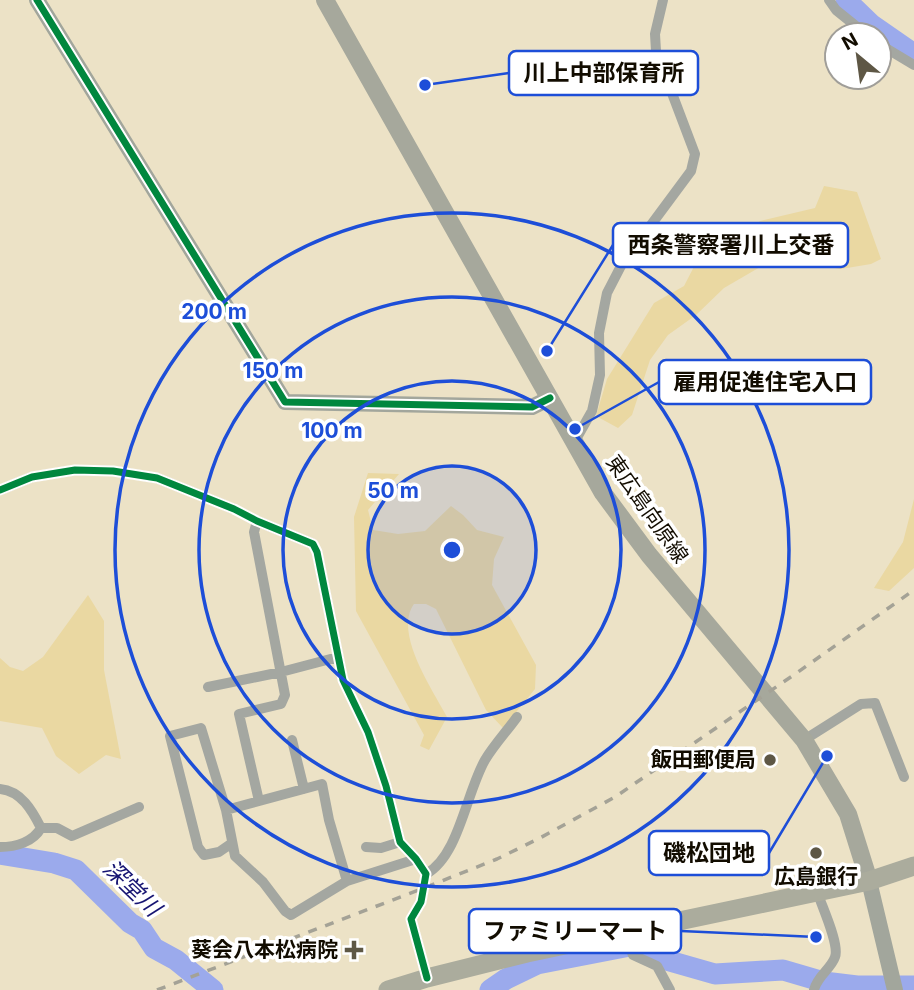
<svg xmlns="http://www.w3.org/2000/svg" width="914" height="990" font-family="Inter,'Noto Sans JP',sans-serif">
<style>
.green{fill:#ead8a2}
.lines{fill:none;stroke-linecap:round;stroke-linejoin:round}
.river{stroke:#9baaec;stroke-width:21}
.street{stroke:#a4a7a1;stroke-width:10}
.secondary{stroke:#a2a69c;stroke-width:16}
.primary{stroke:#a6a89c;stroke-width:18}
.highway{stroke:#abac9d;stroke-width:19}
.rail{stroke:#a4a296;stroke-width:3.5;stroke-dasharray:9 9;stroke-linecap:butt}
.cycleway-casing{stroke:#fff;stroke-width:11}
.cycleway{stroke:#00873e;stroke-width:7}
.ring{fill:none;stroke:#1d4ed8;stroke-width:3.5}
.poi-dot{fill:#5e5745;stroke:#fff;stroke-width:2.5}
.labels{text-anchor:middle;stroke-width:7;stroke-linejoin:round;paint-order:stroke}
.street-label{font-size:21px;fill:#120c00;stroke:#fff}
.poi-label{font-size:21px;font-weight:bold;fill:#120c00;stroke:#fff;text-anchor:end}
.water-label{font-size:23px;font-style:italic;fill:#161472;stroke:#fff}
.centre{fill:#1d4ed8;stroke:#fff;stroke-width:3.5}
.ring-label{font-size:21px;text-anchor:middle;font-weight:bold;fill:#1d4ed8;stroke:#fff;stroke-width:7;stroke-linejoin:round;paint-order:stroke}
.leader{fill:none;stroke:#1d4ed8;stroke-width:2.5}
.callout-dot{fill:#1d4ed8;stroke:#fff;stroke-width:2.5}
.callout{fill:#fff;stroke:#1d4ed8;stroke-width:2.5}
.callout-label{font-size:23px;text-anchor:middle;font-weight:bold;fill:#120c00}
</style>
<rect width="100%" height="100%" fill="#ece2c6"/>
<path class="green" d="M824 186 857 192 881 259 871 264 841 269 774 259 724 288 696 315 668 335 650 360 632 415 618 428 596 416 607 379 654 303 684 286 699 257 717 241 743 234 760 221 815 208Z
M368 473 399 474 368 510 373 530 398 534 425 531 451 506 463 515 477 530 504 537 494 559 492 585 536 665 535 689 503 728 486 710 436 609 426 604H414C393 633 433 690 447 717L429 750 420 746 424 735 356 611 354 517Z
M914 499V568L889 591 874 588 903 542Z
M88 595 104 621V670L121 759 106 755 79 774 56 756 42 728 0 721V658L10 667 23 671 43 657Z"/>
<g class="lines">
<path class="river" d="M846 0 872 25 914 54
M0 854 54 863 76 870 130 923 142 930 154 948 176 960 213 990
M490 990 506 979 537 964 635 945 659 958 715 974 783 970 824 982 857 986H914"/>
<path class="street" d="M829 0 836 10 867 35
M879 44 914 65
M575 441 592 411 600 375 599 333 607 293 622 264 691 171 695 154 656 51 655 34 663 0
M0 490 32 477 75 470 113 471 157 478 234 509 257 521 313 544 317 552 343 680 368 732 386 786 400 842 416 859 426 874 421 902 411 919 427 978
M257 521 254 532 285 695 281 704 239 714 259 801
M208 687 281 672 338 657
M292 740 304 789
M804 740 861 704 875 703 904 777
M0 789C21 791 32 810 41 828
M226 810 322 784 329 820 347 881
M41 828H57L72 836 139 807
M232 843 219 852 204 855 198 847 170 736 201 728 226 810 235 856 263 882 285 911 291 915 347 881 416 859
M0 847C16 847 33 842 41 828
M366 847 381 848 400 842
M426 874C459 856 466 793 485 760 494 745 507 731 517 717
M623 931 633 955 657 966 670 990
M814 990C817 976 831 969 835 957 840 944 821 905 817 891"/>
<path class="secondary" d="M37 0 285 402 532 407 550 398
M869 881 895 990"/>
<path class="primary" d="M325 0 603 493 649 555 804 740 848 814 869 881"/>
<path class="highway" d="M388 990 427 978 527 953 869 881 914 866"/>
<path class="rail" d="M157 990 424 888 497 859 540 838 615 797 798 672 914 590"/>
<g class="cycleway-casing">
<path id="cycleway" d="M37 0 285 402 532 407 550 398
M0 490 32 477 75 470 113 471 157 478 234 509 257 521 313 544 317 552 343 680 368 732 386 786 400 842 416 859 426 874 421 902 411 919 427 978"/>
</g>
<use href="#cycleway" class="cycleway"/>
</g>
<circle cx="452" cy="550" r="84" fill="#1d4ed8" fill-opacity=".12"/>
<g class="ring">
<circle cx="452" cy="550" r="84"/>
<circle cx="452" cy="550" r="169"/>
<circle cx="452" cy="550" r="253"/>
<circle cx="452" cy="550" r="337"/>
</g>
<g class="poi-dot">
<circle cx="770" cy="760" r="7"/>
<circle cx="816" cy="853" r="7"/>
<path d="M350.5 939.5h7v7h7v7h-7v7h-7v-7h-7v-7h7z"/>
</g>
<g class="labels">
<g class="street-label">
<text transform="translate(647 509) rotate(55)" y="7">東広島向原線</text>
</g>
<g class="poi-label">
<text x="756" y="767">飯田郵便局</text>
<text x="816" y="884" text-anchor="middle">広島銀行</text>
<text x="338" y="957">葵会八本松病院</text>
</g>
<g class="water-label">
<text transform="translate(132 888) rotate(44)" y="8">深堂川</text>
</g>
</g>
<circle cx="452" cy="550" r="10" class="centre"/>
<g class="ring-label">
<text x="214" y="319">200 m</text>
<text x="273" y="378">150 m</text>
<text x="332" y="438">100 m</text>
<text x="393" y="498">50 m</text>
</g>
<path class="leader" d="M425 85L509 73M547 351L613 245M575 429L659 382M827 756L769 853M816 937L681 931"/>
<g class="callout-dot">
<circle cx="425" cy="85" r="7"/>
<circle cx="547" cy="351" r="7"/>
<circle cx="575" cy="429" r="7"/>
<circle cx="827" cy="756" r="7"/>
<circle cx="816" cy="937" r="7"/>
</g>
<g class="callout">
<rect x="509" y="51" width="189" height="44" rx="7"/>
<rect x="613" y="223" width="235" height="44" rx="7"/>
<rect x="659" y="360" width="212" height="44" rx="7"/>
<rect x="649" y="831" width="120" height="44" rx="7"/>
<rect x="469" y="909" width="212" height="44" rx="7"/>
</g>
<g class="callout-label">
<text x="604" y="81">川上中部保育所</text>
<text x="731" y="253">西条警察署川上交番</text>
<text x="765" y="390">雇用促進住宅入口</text>
<text x="709" y="861">磯松団地</text>
<text x="575" y="939">ファミリーマート</text>
</g>
<g transform="translate(858 56) rotate(331)"><circle r="33" fill="#ffffff" stroke="#a09e99" stroke-width="2"/>
<path d="M0-5L12 26L0 18L-12 26Z" fill="#5e5745"/>
<text y="-10" font-size="19" font-weight="bold" text-anchor="middle" fill="#120c00">N</text>
</g>
</svg>
